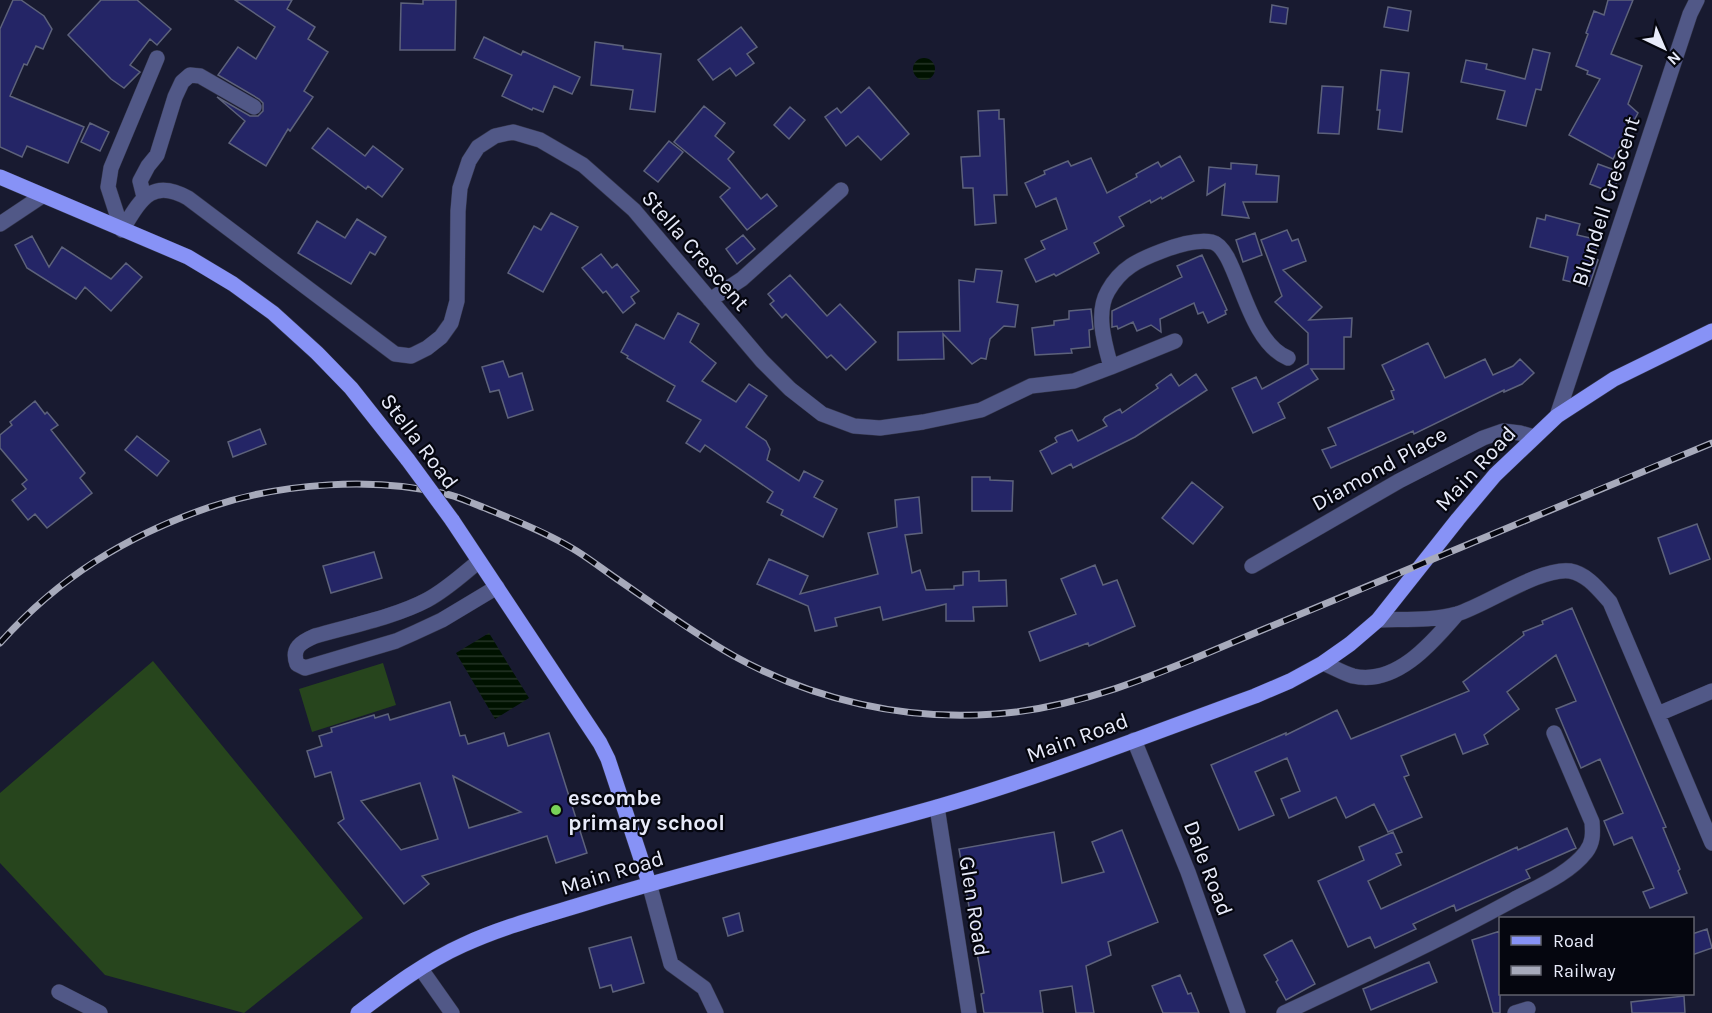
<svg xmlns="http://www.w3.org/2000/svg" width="1712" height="1013" font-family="Karla,sans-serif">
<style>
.pitch{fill:#27451d}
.water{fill:url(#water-rules)}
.building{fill:#242566;stroke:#5d627b;stroke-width:1.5;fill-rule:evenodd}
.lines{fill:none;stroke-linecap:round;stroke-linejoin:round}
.minor-casing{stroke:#35374c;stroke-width:16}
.major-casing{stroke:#35374c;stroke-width:16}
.minor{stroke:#515887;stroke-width:15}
.major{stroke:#8792f6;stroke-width:15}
.rail-casing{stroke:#a7aabb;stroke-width:7}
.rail{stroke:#05060f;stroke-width:4.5;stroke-dasharray:14;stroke-linecap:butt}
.major-bridge-casing{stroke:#35374c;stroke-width:16;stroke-linecap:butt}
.major-bridge{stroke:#8792f6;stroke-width:15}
.poi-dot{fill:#78d158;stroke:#05060f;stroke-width:2}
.labels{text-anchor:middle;stroke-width:4.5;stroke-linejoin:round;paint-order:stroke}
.street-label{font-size:22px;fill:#e8ebfa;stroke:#05060f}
.poi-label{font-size:22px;font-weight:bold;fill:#e8ebfa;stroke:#05060f;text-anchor:start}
</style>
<defs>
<pattern id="water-rules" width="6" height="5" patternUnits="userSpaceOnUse" patternTransform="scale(1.5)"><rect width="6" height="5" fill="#001200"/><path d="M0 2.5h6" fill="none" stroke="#253526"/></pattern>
</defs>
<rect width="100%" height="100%" fill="#181a30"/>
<path class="pitch" d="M153 661 363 918 244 1013 105 975 0 863V793Z
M383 663 396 705 312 732 299 689Z"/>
<path class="water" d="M913 69a11 11 0 1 1 22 0a11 11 0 1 1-22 0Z
M489 633 529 698 495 719 456 653Z"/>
<path class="building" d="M13 0H21L44 16 52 29 43 49 36 46 27 65 24 64 10 96 84 127 68 163 27 146 22 157 0 147V29Z
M101 0H137L171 29 157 45 150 39 130 65 140 72 124 88 111 79 68 35Z
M235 0H292L287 9 315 27 308 39 328 52 304 91 313 97 290 131 288 129 266 166 229 143 245 121 217 97 250 116H258L263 111V103L259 99 218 75 238 47 256 59 275 27Z
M423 0H456L455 50H400L401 3 423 4Z
M1608 0H1633L1611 54 1642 66 1628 104 1638 113 1613 159 1569 135 1600 79 1587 74 1588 71 1576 66 1588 34 1586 33 1594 11 1604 15Z
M1272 5 1288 8 1286 24 1270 22Z
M1388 7 1411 11 1408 31 1384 27Z
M741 27 757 47 747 54 754 63 736 76 730 68 713 80 698 60Z
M484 37 521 55 523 51 580 77 572 94 554 86 543 112 533 108 532 110 502 96 512 75 474 58Z
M595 42 623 46V49L661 54 655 112 630 109 633 90 591 85Z
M1533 49 1550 53 1541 90 1536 89 1526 126 1497 119 1505 91 1461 82 1466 60 1487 64 1486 69 1525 79Z
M1381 70 1409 73 1402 132 1378 129 1380 110H1377Z
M1322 86 1343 87 1339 134 1318 133Z
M869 87 909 134 881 160 858 136 846 146 825 117 837 108 841 113Z
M704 106 725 123 715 136 734 152 728 159 761 199 767 194 777 206 747 230 720 197 730 188 674 142Z
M790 107 805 120 789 139 774 125Z
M999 110V119H1004L1007 195H994L996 223 975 225 973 188H963L961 157 980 156 978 111Z
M90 123 109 132 100 151 81 142Z
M328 128 365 156 373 146 403 169 382 197 368 186 366 189 312 148Z
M669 141 683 152 658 182 644 171Z
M1180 156 1194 181 1162 199 1161 197 1151 203 1150 200 1119 217 1124 226 1094 243 1099 253 1056 276 1054 274 1036 282 1025 259 1045 249 1041 241 1067 229 1056 198 1036 207 1025 183 1045 174 1044 171 1068 161 1071 166 1091 158 1107 193 1137 177 1136 174 1158 162 1161 167Z
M1231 163 1257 165 1256 174 1279 176 1277 202H1243L1249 218 1222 215 1225 184 1207 195 1209 167 1231 169Z
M1598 164 1620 172 1613 193 1590 184Z
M551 213 578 227 543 292 508 273 534 226 541 230Z
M1546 215 1580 224 1577 235 1599 240 1594 258 1598 260 1589 286 1563 280 1568 257 1530 247 1537 218 1545 220Z
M357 219 386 237 375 255 370 252 351 284 298 253 317 221 345 238Z
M1287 230 1292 241 1298 239 1306 261 1283 270 1322 307 1309 320 1352 318 1351 337H1344V369H1311L1318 379 1278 403 1285 418 1253 433 1232 388 1256 377 1262 389 1308 364V333L1275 302 1282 296 1261 240Z
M1255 233 1262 255 1243 262 1236 240Z
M743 235 755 249 737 264 726 249Z
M32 236 49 267 62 247 111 279 126 263 142 277 111 311 85 287 76 299 27 268 15 245Z
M601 254 612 268 617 264 639 291 631 297 635 303 623 313 606 291 603 293 582 268Z
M1202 255 1227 310 1225 311 1226 314 1208 323 1203 312 1198 314 1194 303 1160 319 1161 332 1151 325 1137 331 1133 322 1118 329 1117 326 1112 327V311L1182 277 1177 266Z
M976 269 1002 271 997 302 1018 305 1015 327 1004 326 990 339 986 359 981 358 972 364 943 334 944 359 898 360V332L960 331 959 280 974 282Z
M790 275 827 316 840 304 876 342 846 370 831 355 827 358 786 314 782 318 770 304 774 301 768 294Z
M1091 309 1093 329 1089 330 1090 347 1071 349 1072 353 1035 355 1032 328 1054 325V321L1069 319V311Z
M678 313 699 324 690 342 716 363 702 381 736 402 749 384 767 396 746 427 766 441 770 449 767 460 799 481 804 471 823 481 814 497 837 509 823 537 781 515 783 510 767 502 773 492 705 445 700 452 686 443 701 420 667 401 675 386 627 358 628 356 621 352 636 324 664 339Z
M1428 343 1445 378 1485 359 1493 375 1513 366 1520 359 1534 373 1522 384 1504 392V390L1414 434 1413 431 1331 468 1322 450 1336 445 1328 428 1394 399 1391 391 1394 390 1382 365Z
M503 361 509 377 522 373 533 410 508 418 499 390 490 392 482 367Z
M1171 374 1179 386 1196 374 1207 390 1135 437 1073 468 1071 464 1052 474 1040 451 1057 442 1055 438 1057 436 1072 430 1078 441 1107 426 1103 420 1105 417 1120 409 1122 413 1158 388 1156 385Z
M35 401 45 414 47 412 58 425 51 430 85 473 80 478 92 493 47 528 35 514 28 520 12 500 26 489 22 484 27 480 0 448V435L12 425 10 422Z
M260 429 266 444 233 457 228 442Z
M137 436 169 461 157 476 125 450Z
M972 477H990V480L1013 481 1012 511H972Z
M1192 482 1223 507 1193 544 1162 518Z
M919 497 922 533 905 535 912 573 920 570 926 590 954 589V586L963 585V572L979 571V581L1006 580 1007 606 973 607 974 621H946V604L883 620 880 607 835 618 837 626 815 631 808 606 757 584 769 559 808 576 800 594 878 574 868 533 897 527 895 500Z
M1697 524 1710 559 1670 574 1658 538Z
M374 552 382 578 331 593 323 566Z
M1095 565 1103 585 1117 580 1135 626 1089 646 1088 643 1040 661 1029 632 1076 614 1061 579Z
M1572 608 1666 827 1663 828 1680 869 1678 871 1687 893 1650 908 1643 892 1654 888 1632 837 1614 845 1604 821 1623 813 1600 759 1581 768 1564 728 1556 709 1576 701 1556 655 1507 692 1519 709 1484 735 1488 744 1463 754 1455 734 1401 756 1409 775 1404 777 1422 817 1388 832 1374 804 1346 818 1336 797 1289 818 1281 799 1300 791 1287 758 1255 772 1274 815 1239 830 1211 765 1286 733V735L1337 710 1351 739 1469 691 1463 682 1524 635 1523 632 1543 624 1542 621Z
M450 702 460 736 465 735 468 744 504 733 508 746 549 733 587 853 556 863 547 836 422 876 429 884 404 904 338 823 344 819 331 772 315 777 307 751 322 746 319 736 332 732 331 728 374 715 375 718 388 714 390 720ZM453 776 521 812 469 828ZM420 783 438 839 401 850 361 801Z
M1567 828 1576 848 1526 870 1530 878 1456 911 1454 905 1413 924 1416 929 1375 948 1370 937 1348 947 1318 881 1364 860 1359 847 1393 832 1402 852 1396 854 1401 865 1368 881 1381 909 1517 847 1518 850Z
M1122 830 1158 922 1108 942 1111 955 1086 966 1094 1013H1076L1072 986 1040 991 1043 1013H984L981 994 984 993 959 849 1054 832 1062 883 1104 872 1092 842Z
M739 913 743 931 728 936 723 918Z
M1707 929 1712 948 1692 955V934Z
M1500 931V1013H1493L1472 940Z
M631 937 644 983 613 992 611 985 600 988 589 948Z
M1292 940 1315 984 1286 1000 1276 982 1278 980 1264 955Z
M1429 962 1437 982 1371 1010 1363 989Z
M1180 975 1188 994 1191 993 1199 1013H1163L1152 986Z
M1684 996 1685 1013H1632L1631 1002Z"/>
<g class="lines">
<g class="minor-casing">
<path id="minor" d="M144 197 140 181 148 166 157 155 175 97 182 82 190 75 200 76 254 107
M0 224 42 196
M122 230C140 201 151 177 188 198L395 354 411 356 427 348 441 337 451 323 457 301 458 211 460 188 469 161 478 147 495 136 513 132 540 140 583 165 634 210 762 361 790 389 822 414 854 426 880 428 923 422 981 410 1031 386 1074 381 1111 367C1105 345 1095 313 1108 291 1121 268 1138 260 1162 251 1175 246 1197 239 1212 242 1238 248 1244 340 1288 358
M122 230 108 187 111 168 157 58
M710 300 742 279 841 190
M1111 367 1175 341
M1557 416 1690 14 1697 0
M479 561C462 575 446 590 427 600 395 617 349 626 315 636 301 642 291 648 297 664L305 668 396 641 414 633 442 620 497 587
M1252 566 1399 481 1483 438 1503 431 1520 433 1534 437
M1378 620C1404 619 1432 621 1457 614 1486 605 1541 567 1570 571 1587 574 1599 590 1610 602L1712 843
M1323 663C1333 667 1343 673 1353 676 1396 686 1432 643 1457 614
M1658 714 1712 691
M1134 740 1188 872 1238 1013
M937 807 969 1013
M649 883 671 964 704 988 716 1013
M421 969 452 1013
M59 992 100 1013
M1284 1013C1361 977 1438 941 1513 900 1537 887 1569 874 1586 852 1593 843 1593 834 1592 822L1554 733
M1515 1013 1528 1009"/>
</g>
<g class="major-casing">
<path id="major" d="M0 177 188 257 233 284 273 313 317 353 351 388 408 460
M452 520 600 743 608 759 649 883
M358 1013C391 988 425 962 463 945 502 927 544 916 586 903 702 867 821 840 937 807 1045 776 1150 734 1255 696L1290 681 1323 663 1350 644 1378 620 1458 519 1495 475 1557 416 1614 379 1712 331"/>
</g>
<use href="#minor" class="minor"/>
<use href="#major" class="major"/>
<g class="rail-casing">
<path id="rail" d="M0 643C59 577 126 536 210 507 282 483 375 476 450 495 462 498 473 504 485 508 514 520 543 531 570 547 586 556 601 568 617 579 655 605 693 633 734 656 813 700 905 721 995 714 1096 707 1188 660 1279 623 1424 564 1567 502 1712 443"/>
</g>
<use href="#rail" class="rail"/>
<g class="major-bridge-casing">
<path id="major-bridge" d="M408 460 452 520"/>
</g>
<use href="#major-bridge" class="major-bridge"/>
</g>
<circle class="poi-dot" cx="556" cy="810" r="6"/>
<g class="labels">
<g class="street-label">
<text transform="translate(1605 201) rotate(-72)" y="8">Blundell Crescent</text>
<text transform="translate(696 250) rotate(49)" y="8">Stella Crescent</text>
<text transform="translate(420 441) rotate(53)" y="8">Stella Road</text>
<text transform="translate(1379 468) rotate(-29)" y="8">Diamond Place</text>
<text transform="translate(1475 468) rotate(-47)" y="8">Main Road</text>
<text transform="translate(1077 737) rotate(-20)" y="8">Main Road</text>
<text transform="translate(1209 868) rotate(69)" y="8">Dale Road</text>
<text transform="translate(612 872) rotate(-17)" y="8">Main Road</text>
<text transform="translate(975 906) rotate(81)" y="8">Glen Road</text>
</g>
<g class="poi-label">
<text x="568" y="805">escombe<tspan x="568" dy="25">primary school</tspan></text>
</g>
</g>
<rect x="1499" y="917" width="195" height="78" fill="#05060f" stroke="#60626d" stroke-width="1.5"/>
<rect x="1511" y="936" width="30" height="9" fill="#8792f6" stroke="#60626d" stroke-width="1.5"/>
<text x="1553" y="947" font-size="18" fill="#e8ebfa">Road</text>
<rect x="1511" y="966" width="30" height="9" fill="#a7aabb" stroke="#60626d" stroke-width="1.5"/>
<text x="1553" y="977" font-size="18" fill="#e8ebfa">Railway</text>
<g transform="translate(1664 48) rotate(136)" stroke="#05060f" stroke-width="4.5" paint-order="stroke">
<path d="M0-4.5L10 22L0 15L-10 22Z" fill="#e8ebfa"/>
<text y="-9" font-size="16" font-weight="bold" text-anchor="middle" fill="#e8ebfa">N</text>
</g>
</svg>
